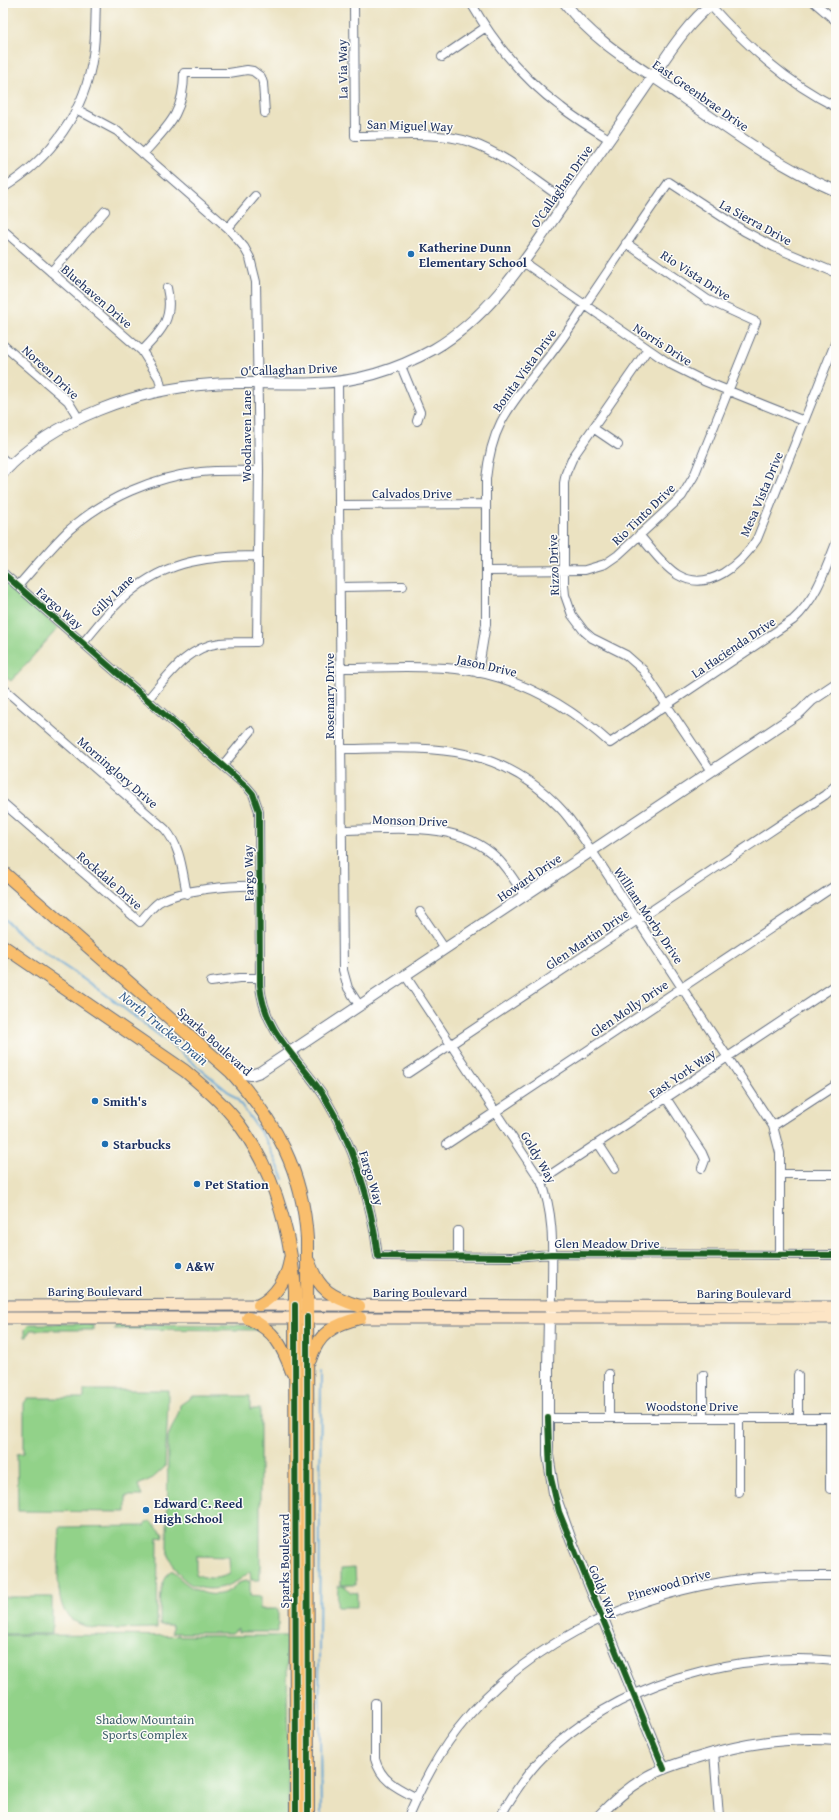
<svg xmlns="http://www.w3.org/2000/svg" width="839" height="1820" font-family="'Gentium Book Plus',serif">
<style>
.green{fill:#92d289;stroke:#568074;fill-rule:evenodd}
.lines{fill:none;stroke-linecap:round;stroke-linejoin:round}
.stream{stroke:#5ea4d4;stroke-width:2}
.minor-casing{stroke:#646e81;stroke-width:10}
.tertiary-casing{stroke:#646e81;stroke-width:12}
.secondary-casing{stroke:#646e81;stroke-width:13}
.primary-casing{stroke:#646e81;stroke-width:14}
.minor{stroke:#fff;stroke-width:8}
.tertiary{stroke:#fff;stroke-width:10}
.secondary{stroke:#fde5c5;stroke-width:11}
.primary{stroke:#f9be6d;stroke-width:12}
.cycleway-casing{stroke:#fdfcf7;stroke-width:8}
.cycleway{stroke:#1b5e20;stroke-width:6}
.poi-dot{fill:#1f6fb2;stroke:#fdfcf7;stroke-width:1.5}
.labels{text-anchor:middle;stroke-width:3;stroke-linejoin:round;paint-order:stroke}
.street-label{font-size:13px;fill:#1b2f5e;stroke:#fdfcf7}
.poi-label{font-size:13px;font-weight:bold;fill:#1b2f5e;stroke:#fdfcf7;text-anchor:start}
.park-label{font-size:13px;fill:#3f606b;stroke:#fdfcf7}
.water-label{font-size:14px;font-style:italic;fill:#365e8d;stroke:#fdfcf7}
</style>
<rect width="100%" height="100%" fill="#fdfcf7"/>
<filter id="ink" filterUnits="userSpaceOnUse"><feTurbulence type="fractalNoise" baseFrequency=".025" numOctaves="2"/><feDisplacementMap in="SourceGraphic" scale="8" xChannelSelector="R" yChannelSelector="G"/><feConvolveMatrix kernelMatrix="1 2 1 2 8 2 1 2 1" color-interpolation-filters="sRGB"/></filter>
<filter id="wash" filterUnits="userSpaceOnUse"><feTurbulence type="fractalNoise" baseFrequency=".012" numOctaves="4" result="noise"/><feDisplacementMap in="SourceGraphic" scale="16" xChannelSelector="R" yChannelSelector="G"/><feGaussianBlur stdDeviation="0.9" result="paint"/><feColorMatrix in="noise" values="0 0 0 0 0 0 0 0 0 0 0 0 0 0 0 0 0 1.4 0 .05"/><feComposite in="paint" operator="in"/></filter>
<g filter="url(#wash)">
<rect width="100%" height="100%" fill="#ebe2c1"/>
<path class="green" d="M3 581 58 628 11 681 3 675Z
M30 1324H87L93 1325V1330H30L27 1337H25V1329Z
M117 1324 238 1325 252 1327 258 1330 114 1329Z
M84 1390H168C168 1416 166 1441 165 1467L153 1478 138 1485 142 1496H126V1512L18 1511 17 1454 24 1453V1403L28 1398H84Z
M193 1396H250V1409H260V1580H251L250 1571C232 1590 198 1598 179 1574 172 1566 170 1558 167 1548L168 1438C171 1426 179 1417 180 1405ZM196 1556 229 1557 230 1574C218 1579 208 1580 196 1574Z
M150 1521 164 1534 163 1537 158 1538 157 1628C138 1628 112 1630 93 1628 83 1626 70 1621 65 1612 54 1592 59 1549 60 1527L144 1526 146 1523Z
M355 1568 356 1585H341V1569Z
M172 1570C183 1584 207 1601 226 1592 237 1587 235 1581 250 1581V1596L260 1597V1609H278V1632H238V1628L232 1633H172V1625H160C161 1605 157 1584 172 1570Z
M338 1586H345L350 1592 357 1593V1607H337Z
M3 1597H52V1634H3Z
M3 1635 287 1636 288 1817H3Z"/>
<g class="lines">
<path class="stream" d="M3 918 33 945 104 993 169 1043 237 1099 266 1140 284 1179
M321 1371 319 1652 321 1817"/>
</g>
</g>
<g filter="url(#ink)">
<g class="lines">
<g class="minor-casing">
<path id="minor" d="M354 3 355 136C390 136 438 131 470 142 505 154 536 181 566 201
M471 3C494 43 523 79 561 107 576 119 593 129 609 139
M815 3 836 21
M710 5C747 46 786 82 836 107
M442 57 486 27
M76 109 117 131 228 228 244 247 250 258 256 282 259 471 257 642C245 642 232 642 220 643 187 647 168 676 148 699
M143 154C168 126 184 114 184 73H229L247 70 253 71 261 77 263 83 265 113
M3 188C50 159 86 111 93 55 96 38 95 20 96 3
M228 228 255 196
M3 230 142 351 159 378 162 391
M523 262 670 364 704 381 804 421
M51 272 105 211
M3 345 68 401 79 419
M648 349 573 457 566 473 564 483V585L565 595 572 615 584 631 592 638 626 655 643 670 711 771
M142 351C162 331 174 318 167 288
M401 366 420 412 417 421
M338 382 343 970 348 988 359 1005
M593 428 618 445
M3 459 11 466
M339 505 486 504
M639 535C651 548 663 566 678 575 709 593 741 564 757 539L836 341
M486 571 585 570 605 564 618 555 682 496 694 476 756 322 708 300 626 243
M3 573 247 787 253 794 259 811 260 985C264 1033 299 1058 324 1096 354 1146 371 1199 378 1256L514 1257 551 1254 836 1255
M18 586C35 567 51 547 69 530 105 498 153 477 201 472 220 470 239 471 259 471
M340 587 403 586
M83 643C95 629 106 614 119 602 160 562 202 556 257 556
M340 668C379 668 418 665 456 669 515 675 567 704 610 743L793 620C816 599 825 571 836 543
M478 673 486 624V479C491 430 505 411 535 374 553 352 570 329 585 305 613 264 640 223 669 182L744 231 774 247 836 273
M3 688 165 829C181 847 182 871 187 894
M341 749C425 748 495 740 559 807 572 820 581 836 592 851L773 1126 780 1153V1255
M223 765 251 731
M3 803 140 922C146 915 152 907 159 902 181 889 234 885 260 886
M342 830C393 830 457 819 497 858 508 869 516 883 524 895
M420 912 445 949
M405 975 541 1181C557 1220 551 1265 552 1307
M211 982 239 978H260
M408 1073 825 795 836 785
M666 1098 702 1153 705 1160 702 1168
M773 1126 836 1085
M598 1143 615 1169
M447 1144 836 885
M781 1174H836
M541 1181 836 985
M458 1231V1257
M548 1418H836
M609 1418V1374
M703 1418V1375
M798 1418V1375
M830 1489V1418
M739 1492V1418
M375 1703V1759C381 1781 397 1788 417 1798
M714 1752 719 1817
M408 1817C421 1787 436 1757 457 1730 520 1648 621 1599 722 1582 760 1575 798 1576 836 1576
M500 1817C512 1796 525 1775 542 1758 616 1683 733 1651 836 1661"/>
</g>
<g class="tertiary-casing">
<path id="tertiary" d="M565 3C592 39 631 62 668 87 723 126 774 164 836 191
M3 473C54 418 139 389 212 384 247 381 282 385 317 383 359 382 398 369 434 349 491 316 527 257 564 204 592 164 620 125 647 85 667 56 685 25 713 3
M231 1072 251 1075 260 1072 800 712 812 700 836 684
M552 1307 549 1318 548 1366V1455L554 1493 571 1540 664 1769
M598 1817C612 1802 628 1788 645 1778 659 1769 677 1764 693 1759 740 1744 786 1736 836 1740"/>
</g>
<g class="secondary-casing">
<path id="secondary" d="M3 1306 295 1305 836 1307
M3 1318H836"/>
</g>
<g class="primary-casing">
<path id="primary" d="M3 872 231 1072C276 1122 303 1171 307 1239L308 1817
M3 946 185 1071C204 1087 224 1104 239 1124 275 1173 290 1230 295 1290L296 1817
M309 1262C319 1291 332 1297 359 1306
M259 1305C276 1296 288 1277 290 1259
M248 1318C275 1331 282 1345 292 1372
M310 1360C318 1333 335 1324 360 1318"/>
</g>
<use href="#minor" class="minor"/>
<use href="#tertiary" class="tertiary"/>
<use href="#secondary" class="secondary"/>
<use href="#primary" class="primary"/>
<g class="cycleway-casing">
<path id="cycleway" d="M3 573 247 787 253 794 259 811 260 985C264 1033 299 1058 324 1096 354 1146 371 1199 378 1256L514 1257 551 1254 836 1255
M295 1305 296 1817
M307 1317 308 1817
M548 1418 550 1474 559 1512 664 1769"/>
</g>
<use href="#cycleway" class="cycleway"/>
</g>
</g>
<g class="poi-dot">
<circle cx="411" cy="254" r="4"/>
<circle cx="95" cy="1101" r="4"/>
<circle cx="105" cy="1144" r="4"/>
<circle cx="197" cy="1184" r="4"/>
<circle cx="178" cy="1266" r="4"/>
<circle cx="146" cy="1510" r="4"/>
</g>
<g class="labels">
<g class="street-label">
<text transform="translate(342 69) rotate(-91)" y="5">La Via Way</text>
<text transform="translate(701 95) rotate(35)" y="5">East Greenbrae Drive</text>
<text transform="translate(410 125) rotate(2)" y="5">San Miguel Way</text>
<text transform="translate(561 186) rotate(-55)" y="5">O'Callaghan Drive</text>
<text transform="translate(756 222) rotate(29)" y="5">La Sierra Drive</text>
<text transform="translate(696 275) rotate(33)" y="5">Rio Vista Drive</text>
<text transform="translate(97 296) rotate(41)" y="5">Bluehaven Drive</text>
<text transform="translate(663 344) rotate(33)" y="5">Norris Drive</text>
<text transform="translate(289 369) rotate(-2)" y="5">O'Callaghan Drive</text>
<text transform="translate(524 370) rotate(-54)" y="5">Bonita Vista Drive</text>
<text transform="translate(51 372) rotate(43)" y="5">Noreen Drive</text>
<text transform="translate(246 436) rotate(-90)" y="5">Woodhaven Lane</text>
<text x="412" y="498">Calvados Drive</text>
<text transform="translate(761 494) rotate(-67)" y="5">Mesa Vista Drive</text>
<text transform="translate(643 514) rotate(-44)" y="5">Rio Tinto Drive</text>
<text transform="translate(553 565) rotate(-92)" y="5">Rizzo Drive</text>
<text transform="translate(112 595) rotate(-44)" y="5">Gilly Lane</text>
<text transform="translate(60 608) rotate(41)" y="5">Fargo Way</text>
<text transform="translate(733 647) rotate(-34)" y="5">La Hacienda Drive</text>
<text transform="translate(487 665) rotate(13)" y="5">Jason Drive</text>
<text transform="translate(329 696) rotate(-90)" y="5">Rosemary Drive</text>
<text transform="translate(118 772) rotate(41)" y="5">Morninglory Drive</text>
<text transform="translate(410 820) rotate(2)" y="5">Monson Drive</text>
<text transform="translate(248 873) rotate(-91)" y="5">Fargo Way</text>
<text transform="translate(529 877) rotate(-34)" y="5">Howard Drive</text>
<text transform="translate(110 880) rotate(41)" y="5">Rockdale Drive</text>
<text transform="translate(649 915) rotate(56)" y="5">William Morby Drive</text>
<text transform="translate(587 939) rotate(-34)" y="5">Glen Martin Drive</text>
<text transform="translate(629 1008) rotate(-34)" y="5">Glen Molly Drive</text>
<text transform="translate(215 1041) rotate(42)" y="5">Sparks Boulevard</text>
<text transform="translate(682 1073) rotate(-34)" y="5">East York Way</text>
<text transform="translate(539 1157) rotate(60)" y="5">Goldy Way</text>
<text transform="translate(372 1178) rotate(73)" y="5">Fargo Way</text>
<text x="607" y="1248">Glen Meadow Drive</text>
<text x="95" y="1296">Baring Boulevard</text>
<text x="420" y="1297">Baring Boulevard</text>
<text x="744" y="1298">Baring Boulevard</text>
<text x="692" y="1411">Woodstone Drive</text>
<text transform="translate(284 1561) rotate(-90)" y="5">Sparks Boulevard</text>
<text transform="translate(669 1584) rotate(-16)" y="5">Pinewood Drive</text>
<text transform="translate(604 1592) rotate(68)" y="5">Goldy Way</text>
</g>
<g class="poi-label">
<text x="419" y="252">Katherine Dunn<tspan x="419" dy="15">Elementary School</tspan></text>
<text x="103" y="1106">Smith's</text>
<text x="113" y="1149">Starbucks</text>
<text x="205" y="1189">Pet Station</text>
<text x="186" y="1271">A&amp;W</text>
<text x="154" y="1508">Edward C. Reed<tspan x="154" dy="15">High School</tspan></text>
</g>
<g class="park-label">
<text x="145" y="1724">Shadow Mountain<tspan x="145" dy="15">Sports Complex</tspan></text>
</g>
<g class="water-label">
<text transform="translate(164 1028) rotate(39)" y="5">North Truckee Drain</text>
</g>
</g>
<rect width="839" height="1820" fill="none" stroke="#fdfcf7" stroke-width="16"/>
</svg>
